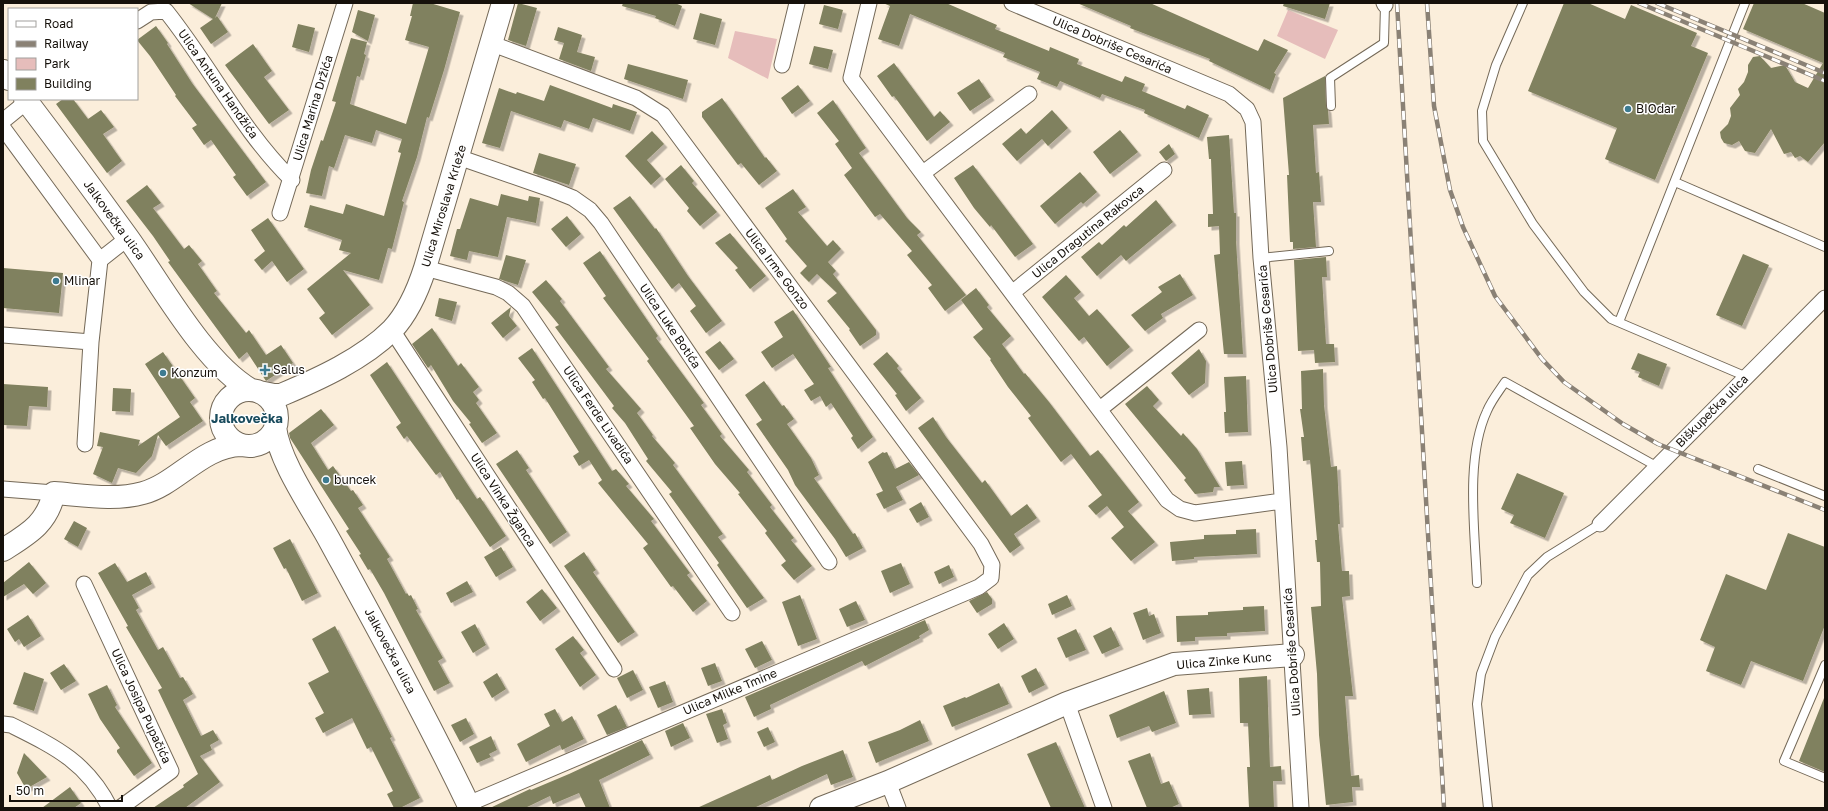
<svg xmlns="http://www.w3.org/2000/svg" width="1828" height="811" font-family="'Golos Text',sans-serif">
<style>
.green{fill:#e6bdbb}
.building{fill:#80815e;filter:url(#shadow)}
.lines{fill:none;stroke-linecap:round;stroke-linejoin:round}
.lane-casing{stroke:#746958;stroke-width:10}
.street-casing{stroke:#746958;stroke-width:17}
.secondary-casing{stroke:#746958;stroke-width:24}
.lane{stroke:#fff;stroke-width:8}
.street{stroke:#fff;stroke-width:15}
.secondary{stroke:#fff;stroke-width:22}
.rail-casing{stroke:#8a8175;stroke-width:4.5}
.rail{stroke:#fff;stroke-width:3;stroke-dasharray:9;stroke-linecap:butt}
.poi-dot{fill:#3d7b91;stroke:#fff;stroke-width:1.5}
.labels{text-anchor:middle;stroke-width:3;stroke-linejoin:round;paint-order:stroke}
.street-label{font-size:12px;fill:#16110b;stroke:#fff}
.poi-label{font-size:12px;fill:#16110b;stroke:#fff;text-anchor:start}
.neighbourhood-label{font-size:13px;font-weight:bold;fill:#1a4c5e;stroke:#fff}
</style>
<defs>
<filter id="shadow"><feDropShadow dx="3.5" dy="3.5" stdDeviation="0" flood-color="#0004"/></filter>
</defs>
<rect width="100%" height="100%" fill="#fbeedb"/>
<path class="green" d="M1288 10 1338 30 1325 59 1277 36Z
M735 31 777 39 768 79 728 58Z"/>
<path class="building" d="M188 3H222L215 18 217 16 228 32 211 44 200 28 213 19Z
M413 3H430L460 12 444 70 429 118 427 117 417 157 402 201 404 202 392 249 388 248 379 280 343 270 370 305 332 335 319 318 325 313 307 289 351 253 339 250 342 240 304 227 310 205 343 214 346 204 384 216 401 153 398 152 402 139 376 130 372 143 345 135 334 168 329 166 322 196 306 193 311 170 321 140 323 141 336 102 332 101 351 38 367 42 364 54 366 55 360 77 357 76 350 104 406 124 429 47 405 40 412 16H410Z
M518 3 537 8 526 46 508 40Z
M623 3H675L682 6 675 26 655 18 656 16 622 6Z
M883 3H946L997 25 995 29 1049 51 1050 47 1079 59 1077 64 1122 82 1125 76 1145 84 1142 91 1185 109 1187 105 1209 115 1199 138 1144 113 1145 110 1102 94 1100 98 1060 81 1057 87 1037 79 1040 72 1003 57 1005 53 910 14 899 46 878 39 890 6Z
M1077 3H1150L1258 51 1264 39 1288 50 1274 73 1276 74 1270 90 1209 61 1210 59 1130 28 1131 26Z
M1284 3H1330L1325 19 1283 6Z
M1564 3H1588L1625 19 1631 5 1697 33 1691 46 1708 53 1655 180 1605 159 1617 128 1528 91Z
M1754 3H1802L1825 13V142L1808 162 1800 156 1795 158 1791 152 1784 154 1771 129 1755 153 1745 151 1739 141 1732 145 1724 143 1721 138 1720 132 1728 124 1731 116 1730 108 1740 95 1738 89 1744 82 1748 72V65L1753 57 1760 56 1771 68 1785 65 1795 82 1808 88 1823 63 1743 29Z
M824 5 843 10 838 29 819 24Z
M358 10 375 15 368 41 352 32Z
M700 13 722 19 715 45 693 39Z
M298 24 315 28 309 52 292 47Z
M156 26 168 43 167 44 192 83 266 182 247 196 233 177 236 175 211 140 204 145 192 128 197 125 175 96 176 95 150 56 137 40Z
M558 27 582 35 577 52 595 57 591 71 559 59 564 43 554 40Z
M253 44 272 71 264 77 289 110 269 124 225 65Z
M814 46 833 50 828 69 809 64Z
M894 63 934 117 940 111 950 122 927 141 894 96 892 97 877 76Z
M628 64 688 80 683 99 624 79Z
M1325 76 1326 106 1328 110 1329 124 1313 125 1316 173 1319 172 1321 202H1313L1316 247 1293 249V242H1290L1287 175H1289L1283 98Z
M979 79 991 97 970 111 957 93Z
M550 85 612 108 613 104 637 112 630 131 593 118 589 129 564 120 561 128 511 111 500 148 482 143 499 88 516 94 517 92 544 101Z
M798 85 810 101 792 114 781 98Z
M722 98 765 158 766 157 777 171 759 185 741 163 738 165 702 117V112Z
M63 99H73L88 119 101 110 114 127 103 134 122 161 107 173 56 104Z
M833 100 866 148 859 153 907 218 921 232 917 235 966 295 945 311 928 288 932 285 907 255 912 251 880 214 875 217 844 175 852 168 835 144 839 141 817 113Z
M1052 110 1068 128 1048 146 1042 139 1017 161 1002 144 1021 128 1026 134Z
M1120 130 1138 152 1110 174 1093 152Z
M652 131 664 144 647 160 661 176 651 185 625 156Z
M1229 135 1234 213H1236V241L1243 354H1224L1214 255 1220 254 1219 226 1208 227V214H1213L1211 159H1209L1207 137Z
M1169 144 1175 154 1166 161 1159 152Z
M539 153 576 164 569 185 533 173Z
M681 165 694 181 692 183 717 212 700 226 687 211 689 208 665 179Z
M973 165 1033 244 1015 257 991 225 990 227 974 208 954 178Z
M1080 172 1097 192 1083 204 1081 202 1055 224 1040 206Z
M147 185 161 203 153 208 184 249 189 245 202 261 198 264 217 291 214 293 246 333 249 330 266 355 281 345 293 363 266 381 247 352 239 359 168 262 170 261 153 236 126 201Z
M793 189 806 207 798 212 827 246 833 240 841 249 828 262 836 271 833 274 876 330V335L860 346 849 330 850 329 827 301 837 293 817 274 809 282 800 273 807 266 785 241 787 239 765 208Z
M501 194 528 201 529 196 540 198 536 223 507 217 498 257 469 251 467 260 450 256 457 229H460L470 198 498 206Z
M630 196 655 229 656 228 688 276 722 321 706 333 690 311 696 306 679 283 672 289 613 208Z
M1156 200 1173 222 1126 261 1121 255 1097 276 1081 257 1099 242 1102 245 1124 225 1126 227Z
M567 216 581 234 566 247 551 229Z
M268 218 304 269 287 282 272 261 262 270 254 260 265 251 251 230Z
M730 233 766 276 750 289 735 270 738 268 715 243Z
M600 251 658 336 656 338 704 403 701 405 722 434 720 436 749 470 747 472 772 505 770 507 794 538 791 540 812 566 794 580 781 565 786 561 765 533 767 531 738 494 740 493 715 464 690 428 694 426 647 361 649 359 603 298 606 296 583 263Z
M1743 254 1769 265 1742 326 1716 315Z
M506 255 526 260 518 285 499 279Z
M1326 257 1327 277H1322L1326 344H1334L1335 362 1315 363 1314 350 1298 351 1294 260Z
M3 268 63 273 59 313 3 308Z
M1180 274 1193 295 1161 314 1163 318 1145 331 1131 315 1162 292 1158 287Z
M1066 275 1081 292 1074 298 1089 316 1097 309 1130 347 1107 366 1084 337 1079 341 1042 297Z
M546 280 562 299 560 301 609 367 606 369 641 409 637 413 653 435 652 436 675 463 673 465 723 534 718 537 764 598 747 608 717 565 719 563 669 494 672 492 646 461 648 459 625 423 612 408 614 406 555 327 559 325 532 292Z
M976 288 989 305 987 307 1011 336 1002 344 1024 374 1025 373 1049 402 1090 456 1098 450 1139 502 1128 511 1155 542 1131 561 1111 538 1124 527 1107 506 1096 515 1088 506 1102 495 1071 454 1061 462 1028 418 1031 416 1008 387 990 360 991 359 973 337 983 329 961 300Z
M439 298 457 302 452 321 435 316Z
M511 307 509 316 517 326 503 338 491 323Z
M793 310 831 367 828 368 873 437 858 449 851 438 853 436 831 403 826 407 820 396 811 401 804 390 814 384 793 354 772 368 761 352 783 337 774 322Z
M432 328 458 366 461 363 479 387 473 392 479 400 476 403 497 433 482 443 469 424 471 423 453 401 431 365 428 368 412 344Z
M720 341 734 359 719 370 705 352Z
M532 348 612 471 616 469 629 484 626 486 654 519 651 521 690 573 687 575 707 601 693 612 673 586 671 587 643 548 648 544 598 483 602 480 589 460 579 466 573 456 579 452 545 398 543 399 532 382 535 380 518 358Z
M1199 349 1206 361 1205 383 1189 395 1171 373Z
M163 352 195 398 190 402 203 421 166 446 158 435 152 456 136 473 118 468 112 483 93 474 103 447 97 446 100 432 140 440 138 446 180 417 145 364Z
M887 352 899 366 897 368 921 398 906 411 895 395 897 394 873 364Z
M1638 353 1667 364 1659 386 1638 377 1640 372 1631 369Z
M387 362 477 499 480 497 506 536 490 547 458 499 457 500 440 472 436 475 407 436 404 439 396 427 401 423 370 375Z
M1323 369 1324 405 1331 467 1337 466 1340 524H1338L1342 571H1349L1350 596 1342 597 1353 696H1345L1351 776 1359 775 1360 787H1352L1353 802 1326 805 1319 735 1317 674 1311 607 1321 606 1320 562H1317L1315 540H1317L1310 460 1303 461 1301 437H1304L1300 409H1302L1301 371Z
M1246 376 1248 432 1225 433 1224 412H1226L1224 377Z
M764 381 782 406 784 405 794 419 787 424 811 458 819 475 814 478 853 534 855 533 863 548 846 557 835 539 795 485 788 470 756 424 762 420 745 395Z
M3 384 48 387 47 407 29 406 27 426 3 425Z
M1147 386 1159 400 1153 406 1181 436 1183 433 1197 449 1220 487H1214L1213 492 1195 494 1184 480 1186 478 1125 404Z
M113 388 131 389 130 412 112 411Z
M321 409 334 425 311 443 328 470 333 466 351 491 353 490 363 505 358 508 390 557 387 559 406 594 407 593 409 596 411 595 418 609 416 610 443 658 438 661 450 683 434 691 384 593 370 569 368 570 359 555 361 554 346 531 349 529 290 438 289 433Z
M933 417 946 437 982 483 985 480 1011 516 1027 504 1037 518 1014 534 1021 545 1010 553 918 428Z
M517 450 529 468 526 470 567 532 550 544 496 464Z
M883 452 884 453 887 452 895 469 909 462 919 475 896 487 903 500 884 509 876 494 883 491 868 462Z
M1242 461 1244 485 1227 486 1225 462Z
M1517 473 1564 493 1545 538 1510 523 1514 515 1501 509Z
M921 502 929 517 917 523 909 509Z
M74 521 87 528 78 547 64 539Z
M1256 529 1257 554 1194 557V559L1172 561 1170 542 1204 539V535L1236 534V530Z
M1788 533 1825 547V625L1803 681 1751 661 1741 685 1706 671 1715 647 1700 640 1726 574 1766 590Z
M290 539 318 593 302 601 286 568 284 569 273 548Z
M501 547 513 567 496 577 484 557Z
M584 552 596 570 593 572 635 632 618 643 564 566Z
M29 562 46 583 33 594 24 584 3 597V583Z
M115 563 127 582 146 572 152 584 132 595 139 608 136 610 158 650 163 647 180 678 183 677 193 694 183 700 201 736 213 730 219 740 210 745 212 750 200 756 220 782 185 808H153L184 787 183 785 198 774 158 690 162 688 126 627 128 626 98 573Z
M901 563 910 584 890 593 881 571Z
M949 565 954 577 939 584 934 572Z
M467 581 473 592 451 603 446 593Z
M542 589 557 608 540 621 526 602Z
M987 592 992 599V604L977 613 969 601Z
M800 595 817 639 798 646 782 602Z
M1067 595 1072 606 1052 615 1048 604Z
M856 601 865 620 847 627 839 609Z
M1264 606 1265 631 1227 633V636L1195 637V641L1177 642 1176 616 1208 615V612L1243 610V607Z
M1147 608 1149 616 1154 614 1161 633 1143 640 1133 613Z
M28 615 41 636 24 647 19 639 15 642 7 629Z
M925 620 929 630 919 636 920 638 865 666 862 661 770 705 771 709 754 717 745 697Z
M1004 623 1014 639 998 649 988 634Z
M475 624 486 645 473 653 461 632Z
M335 626 379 711 392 737 390 738 420 798 400 808H394L387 794 393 791 371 747 367 749 352 718 323 733 315 718 324 713 308 683 329 672 312 639Z
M1111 627 1120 646 1102 654 1093 636Z
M1076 629 1086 650 1066 658 1057 638Z
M573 636 584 650 580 653 596 675 580 687 555 649Z
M762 641 772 660 755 668 745 649Z
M715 663 722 681 708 686 701 668Z
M64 664 76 681 61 690 50 673Z
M1036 668 1045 685 1029 693 1021 676Z
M633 670 643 690 627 698 617 678Z
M24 672 44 679 34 711 13 704Z
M497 673 506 689 492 698 483 682Z
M1267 676 1270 767 1281 766 1282 781H1273L1274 808H1249L1247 767H1250L1248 723H1240L1239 678Z
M665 681 673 702 658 708 649 687Z
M999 683 1009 704 952 727 943 706 965 697 966 698Z
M107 685 117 705 115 707 152 763 134 776 117 752V750L120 748 100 719 88 694Z
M1209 688 1211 714 1189 715 1187 690Z
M1164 691 1176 723 1152 732 1149 726 1117 738 1109 715Z
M1824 698H1825V772L1799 761Z
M616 705 627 727 607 735 597 715Z
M555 709 562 722 572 716 584 739 562 750 560 745 526 762 517 744 550 726 544 714Z
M722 709 727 723 723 725 728 739 717 743 706 714Z
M466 718 474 734 460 742 451 725Z
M920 720 929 741 876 763 868 742 900 730Z
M683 723 690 738 671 747 665 731Z
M768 727 775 742 764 747 757 732Z
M491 736 497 750 489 754 491 757 477 763 469 747Z
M642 740 650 755 599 780 610 808H586L579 793 553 804 550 796 525 808H490L530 789 531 790 569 774Z
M1056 742 1085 808H1051L1027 754Z
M843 750 853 777 831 785 827 774 754 808H697L770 775 772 780 802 766Z
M24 753 47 777 26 789 17 773Z
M1150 753 1161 784 1169 781 1179 804 1170 808H1147L1128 761Z
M70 787 81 803 74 808H42Z"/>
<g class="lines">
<g class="lane-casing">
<path id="lane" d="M1523 3 1496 65 1482 111 1483 141 1533 224 1584 292 1611 319 1747 377
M1331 106 1330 78 1384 43 1385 5
M1675 182 1825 247
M1261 258 1329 251
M1619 322 1745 3
M1758 469 1825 496
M1477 583C1475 531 1465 458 1487 411 1491 401 1499 391 1505 382L1656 466
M1825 665 1784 761 1825 778
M1488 808 1477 704 1481 674 1495 637 1528 575 1547 557 1600 524"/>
</g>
<g class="street-casing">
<path id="street" d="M869 3 851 78 1167 500 1180 509 1195 513 1282 501
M1012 3 1229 94 1247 109 1253 122 1261 258 1279 447 1301 808
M1384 3 1385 5
M137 21 151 12 166 11C210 66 242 131 292 180
M782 65 797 3
M3 121 30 99
M3 128 100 260 91 342 85 444
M458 157 553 190 573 198 590 210 601 223 829 562
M923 173 1029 94
M280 213 345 3
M100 260 128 238
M425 268 496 287 508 293 523 306 732 613
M1012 293 1164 170
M392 330 614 669
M3 335 91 342
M1100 409 1199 330
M3 489 54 493
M1600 524 1825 298
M84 584 171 771 120 808
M1067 703 1104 808
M3 724 11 725C55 747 87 762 110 808
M888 782 898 808
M468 804 979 587 991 578 992 565 981 544 663 115 636 98 490 43"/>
</g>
<g class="secondary-casing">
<path id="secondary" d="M3 71 9 79
M25 99C60 145 94 191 128 238 161 284 203 362 251 390
M221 418a28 28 0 1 1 56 0a28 28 0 1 1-56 0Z
M259 392 274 395H281C319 379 363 359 392 330 408 313 418 290 425 268L503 3
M275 427C279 462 314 511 331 543 379 631 427 718 470 808
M3 550C28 534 47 524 54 493 82 495 115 501 143 493 177 484 202 446 241 445
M821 808 888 782 1067 703 1174 664 1293 655"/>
</g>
<use href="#lane" class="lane"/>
<use href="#street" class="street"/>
<use href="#secondary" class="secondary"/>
<g class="rail-casing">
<path id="rail" d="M1397 3 1444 808
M1427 3 1434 106 1450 190 1463 227 1495 296 1542 359 1564 382 1623 424 1658 444 1825 510
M1639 3 1825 81
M1657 3 1825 73"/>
</g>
<use href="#rail" class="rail"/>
</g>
<g class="poi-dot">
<circle cx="1628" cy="109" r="4"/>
<circle cx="56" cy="281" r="4"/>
<path d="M263 364h4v4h4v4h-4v4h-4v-4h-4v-4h4z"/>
<circle cx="163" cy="373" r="4"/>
<circle cx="326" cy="480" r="4"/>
</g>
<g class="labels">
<g class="street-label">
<text transform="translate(1112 45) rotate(23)" y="4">Ulica Dobriše Cesarića</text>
<text transform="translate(218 84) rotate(55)" y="4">Ulica Antuna Handžića</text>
<text transform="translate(313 108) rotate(-73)" y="4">Ulica Marina Držića</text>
<text transform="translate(444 206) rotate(-73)" y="4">Ulica Miroslava Krleže</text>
<text transform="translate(114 220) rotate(54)" y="4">Jalkovečka ulica</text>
<text transform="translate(1088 232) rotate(-39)" y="4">Ulica Dragutina Rakovca</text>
<text transform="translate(777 269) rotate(53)" y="4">Ulica Irme Gonzo</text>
<text transform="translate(670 326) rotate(56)" y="4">Ulica Luke Botića</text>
<text transform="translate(1268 329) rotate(-95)" y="4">Ulica Dobriše Cesarića</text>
<text transform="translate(1712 411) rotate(-45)" y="4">Biškupečka ulica</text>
<text transform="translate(598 415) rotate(56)" y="4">Ulica Ferde Livadića</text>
<text transform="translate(503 500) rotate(57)" y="4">Ulica Vinka Žganca</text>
<text transform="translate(390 651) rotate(62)" y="4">Jalkovečka ulica</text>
<text transform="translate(1292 652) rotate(-94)" y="4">Ulica Dobriše Cesarića</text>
<text transform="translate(1224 661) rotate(-5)" y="4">Ulica Zinke Kunc</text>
<text transform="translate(730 692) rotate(-23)" y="4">Ulica Milke Tmine</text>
<text transform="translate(141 706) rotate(65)" y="4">Ulica Josipa Pupačića</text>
</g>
<g class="poi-label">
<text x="1636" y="113">BIOdar</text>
<text x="64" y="285">Mlinar</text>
<text x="273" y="374">Salus</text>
<text x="171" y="377">Konzum</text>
<text x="334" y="484">buncek</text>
</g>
<g class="neighbourhood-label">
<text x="247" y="423">Jalkovečka</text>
</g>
</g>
<rect width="1828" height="811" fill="none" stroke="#16110b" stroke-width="8"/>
<rect x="8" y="8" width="130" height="92" fill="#ffffff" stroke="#a2a09d"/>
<rect x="16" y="21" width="20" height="6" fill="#ffffff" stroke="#a2a09d"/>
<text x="44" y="28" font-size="12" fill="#16110b">Road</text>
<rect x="16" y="41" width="20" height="6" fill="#8a8175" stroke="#a2a09d"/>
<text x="44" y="48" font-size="12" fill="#16110b">Railway</text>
<rect x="16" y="58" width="20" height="12" fill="#e6bdbb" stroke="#a2a09d"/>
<text x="44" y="68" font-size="12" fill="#16110b">Park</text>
<rect x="16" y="78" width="20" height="12" fill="#80815e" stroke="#a2a09d"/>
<text x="44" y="88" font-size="12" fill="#16110b">Building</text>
<path d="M10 795v6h112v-6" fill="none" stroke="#16110b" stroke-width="2"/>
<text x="16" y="795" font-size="12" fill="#16110b" stroke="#ffffff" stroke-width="3" paint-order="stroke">50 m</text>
</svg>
